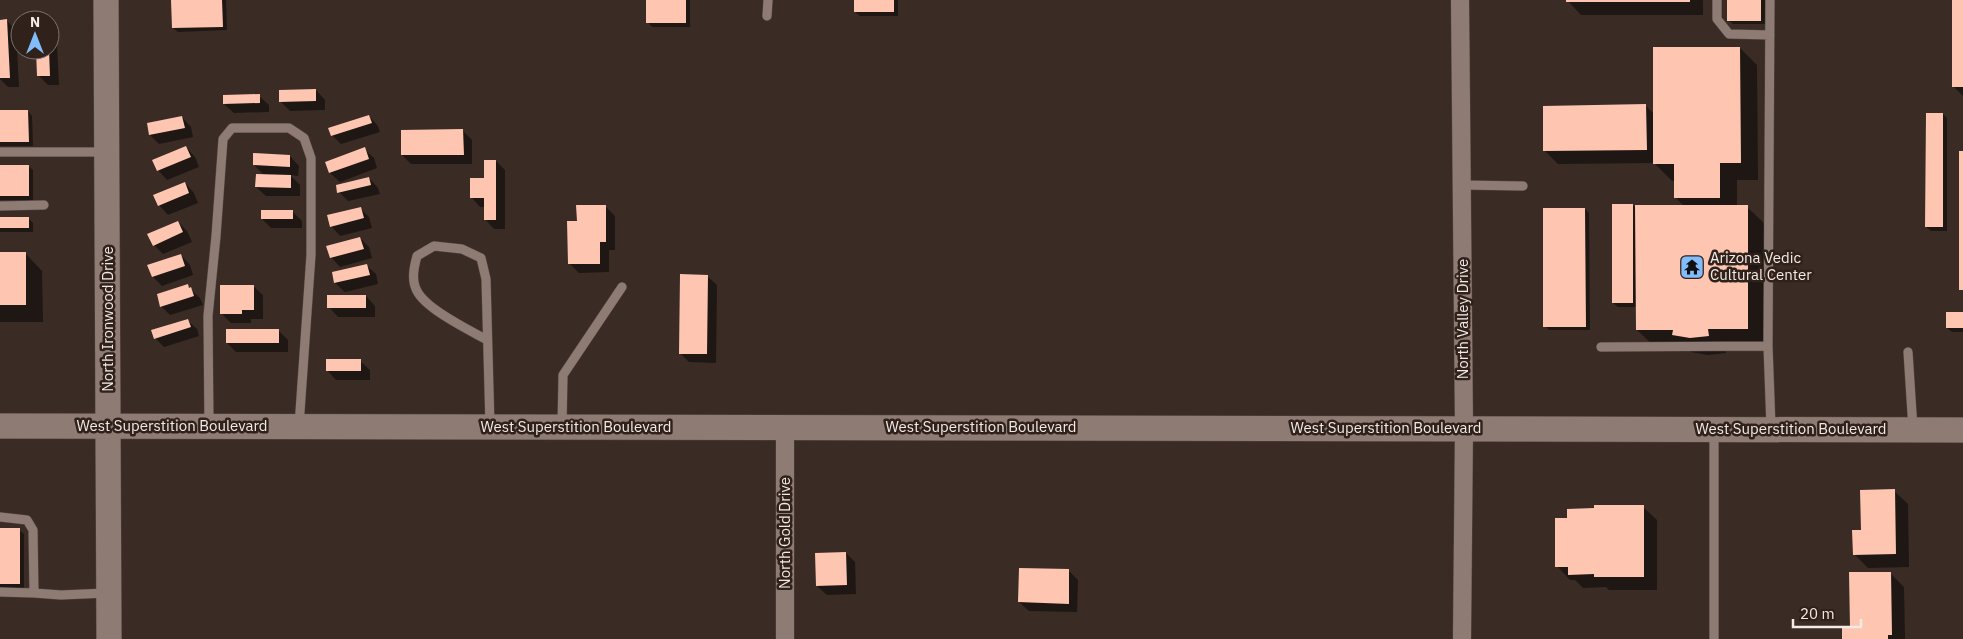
<svg xmlns="http://www.w3.org/2000/svg" width="1963" height="639" font-family="'IBM Plex Sans',sans-serif">
<style>
.shadow{fill:#0007}
.building{fill:#fec6b1}
.lines{fill:none;stroke-linecap:round;stroke-linejoin:round}
.lane-casing{stroke:#534642;stroke-width:10}
.street-casing{stroke:#534642;stroke-width:19}
.secondary-casing{stroke:#534642;stroke-width:26}
.lane{stroke:#8d7b74;stroke-width:9}
.street{stroke:#8d7b74;stroke-width:18}
.secondary{stroke:#8d7b74;stroke-width:25}
.labels{text-anchor:middle;stroke-width:5;stroke-linejoin:round;paint-order:stroke}
.poi-label{font-size:15px;fill:#f3e9e5;stroke:#30211b;text-anchor:start}
.street-label{font-size:15px;fill:#f3e9e5;stroke:#30211b}
</style>
<rect width="100%" height="100%" fill="#3a2b25"/>
<path class="shadow" d="M172 0H226L227 30 178 32 173 28Z
M648 0H690V27H652L648 22Z
M855 0H898V16H860L855 12Z
M1567 0H1703V15H1581Z
M1728 0H1765V24H1733L1728 20Z
M1953 0H1963V96L1953 86Z
M46 16 56 25 59 85H48L39 76 37 50H50V20H35Z
M0 21H7L16 30 19 87H8L0 79Z
M1740 48 1757 65 1758 180H1737V207H1747L1765 224V346H1725L1726 353 1708 355 1691 352 1686 347H1655L1637 330V307H1618L1613 303 1633 205 1636 208 1684 206 1675 197V181H1672L1654 163 1558 164 1544 150 1646 106 1655 115Z
M316 90 325 100V110L290 111 280 101Z
M259 96 269 105V112L234 113 224 104Z
M0 111H28L32 116 33 146H0Z
M1943 114 1947 118V231H1931L1926 227Z
M369 116 378 126 380 132 341 144 332 135Z
M182 117 191 127 193 137 159 144 150 135Z
M463 131 472 140V164H411L402 155Z
M186 147 195 157 199 167 167 180 158 170Z
M364 149 374 158 377 168 340 182 330 173 327 163Z
M290 156 299 166 298 176 290 175 300 185V196H266L256 187 265 176 254 165Z
M496 161 505 170V229H494L485 219V207H480L471 197 486 179Z
M0 166H28L33 170V200H0Z
M369 178 378 188 380 194 348 201 339 192Z
M185 183 194 193 198 203 168 215 159 205Z
M605 206 615 216V250H609V272L579 273 569 263 578 222Z
M360 208 369 217 372 228 340 236 331 226Z
M1585 209 1589 213 1590 330H1549L1545 326Z
M293 212 302 221V228H271L262 219Z
M0 219H29L33 223V232H0Z
M178 222 187 231 192 242 163 254 154 245Z
M360 238 369 247 372 258 340 267 331 257Z
M0 253H25L42 271 43 322H0Z
M181 255 190 265 193 275 162 286 153 277Z
M366 265 376 274 378 284 345 292 335 283Z
M707 276 717 285 716 363 689 362 680 353Z
M187 286 200 298 203 305 170 315 161 306Z
M253 286 263 295V319H251V323H231L221 313Z
M366 296 375 306V317H338L329 307Z
M1963 313V332H1952L1947 328Z
M187 320 197 329 199 336 164 347 155 338Z
M278 330 288 340V352H236L227 343Z
M360 361 370 370V380H336L327 370Z
M1894 491 1908 504 1909 567 1868 568 1854 554Z
M1643 507 1657 520V590H1609L1606 587 1583 588 1575 580H1570L1557 566 1568 519Z
M0 530H19L24 534V588H0Z
M846 553 855 562 856 594 827 595 817 586Z
M1069 571 1078 580 1077 612 1029 611 1019 602Z
M1890 573 1904 587 1905 639H1844Z"/>
<path class="building" d="M171 0H222L223 27 172 28Z
M646 0H686V23H646Z
M854 0H894V12H854Z
M1566 0H1690V2H1566Z
M1727 0H1761V21H1727Z
M1952 0H1963V87H1952Z
M47 14V20H34V15Z
M7 19 10 78H0V20Z
M1653 47H1740L1741 163H1720V198H1674V164H1653Z
M36 50H49L50 76H37Z
M316 89V101L279 102V90Z
M260 94V103L223 104V95Z
M1646 104 1647 150 1543 151V106Z
M0 110H28L29 142H0Z
M1926 113H1943V227H1925Z
M369 115 372 123 331 136 328 128Z
M182 116 185 128 149 135 147 123Z
M463 129 464 155H401V130Z
M186 146 191 157 157 171 152 160Z
M365 147 369 159 329 173 325 162Z
M1959 151H1963V290H1959Z
M253 153 290 155V167L253 165Z
M484 160H496V220H484V198H470V178H484Z
M0 165H29V196H0Z
M256 174 291 175V188L255 187Z
M369 177 371 185 337 193 336 185Z
M185 182 189 193 158 206 153 195Z
M1612 204H1633V303H1612Z
M576 205H606V242H600V264H568L567 221H577Z
M1635 205H1748V329H1708L1709 336 1690 338 1672 335 1673 330H1636Z
M361 207 364 218 330 227 327 215Z
M1543 208H1585L1586 327H1543Z
M261 210H293V219H261Z
M0 217H29V228H0Z
M178 221 183 232 153 246 147 234Z
M360 237 364 249 330 258 326 246Z
M0 252H26V305H0Z
M181 254 185 266 152 277 147 265Z
M367 264 370 275 334 283 332 272Z
M680 274 708 275 707 354H679Z
M188 284 189 288 191 287 194 296 160 307 157 294Z
M220 285H254V310H242V314H220Z
M327 295H366V308H327Z
M1946 312H1963V328H1946Z
M188 319 191 327 154 339 151 330Z
M226 329H279V343H226Z
M326 359H361V371H326Z
M1895 489 1896 554 1853 555 1852 530H1861L1860 490Z
M1594 505H1644V577H1594V574L1568 575V567H1555V518H1567V509L1594 508Z
M0 528H20V584H0Z
M846 552 847 585 816 586 815 553Z
M1019 568 1069 569V604L1018 602Z
M1849 572H1891L1892 635H1888V639H1842V628H1850Z"/>
<g class="lines">
<g class="lane-casing">
<path id="lane" d="M1717 0V19L1729 34 1770 35
M767 16 768 0
M0 152H105
M1462 185 1523 186
M0 206 44 205
M487 340C469 330 426 309 417 291 411 280 414 267 417 256L434 246 462 249 481 258 486 279 490 426
M1768 346 1770 0
M1601 347 1768 346 1771 427
M1908 352 1913 429
M209 426 208 316 216 236 223 139 232 128H289L304 138 311 158V255L299 426
M562 426 563 375 622 287
M0 517 27 520 33 530 34 593 61 595 107 593
M0 592 34 593
M1714 639V432"/>
</g>
<g class="street-casing">
<path id="street" d="M1460 0 1464 428 1462 639
M785 427V639"/>
</g>
<g class="secondary-casing">
<path id="secondary" d="M106 0 109 639
M0 426 1963 430"/>
</g>
<use href="#lane" class="lane"/>
<use href="#street" class="street"/>
<use href="#secondary" class="secondary"/>
</g>
<defs>
<g id="temple-square" transform="scale(1.25)"><rect x="-9" y="-9" width="18" height="18" rx="4" fill="#83bcfb" stroke="#30211b"/><path d="M0-6L5-2H3V0L6.5 2.5H4V6H1.5V3h-3V6H-4V2.5H-6.5L-3 0V-2H-5Z" fill="#111"/></g>
</defs>
<g fill-rule="evenodd">
<use href="#temple-square" x="1692" y="267"/>
</g>
<g class="labels">
<g class="poi-label">
<text x="1710" y="263">Arizona Vedic<tspan x="1710" dy="17">Cultural Center</tspan></text>
</g>
<g class="street-label">
<text transform="translate(108 319) rotate(-90)" y="5">North Ironwood Drive</text>
<text transform="translate(1463 319) rotate(-90)" y="5">North Valley Drive</text>
<text x="172" y="431">West Superstition Boulevard</text>
<text x="576" y="432">West Superstition Boulevard</text>
<text x="981" y="432">West Superstition Boulevard</text>
<text x="1386" y="433">West Superstition Boulevard</text>
<text x="1791" y="434">West Superstition Boulevard</text>
<text transform="translate(785 533) rotate(-90)" y="5">North Gold Drive</text>
</g>
</g>
<g transform="translate(35 35)"><circle r="24" fill="#30211b" stroke="#7e716c"/>
<path d="M0-4L9 19L0 12L-9 19Z" fill="#83bcfb"/>
<text y="-8" font-size="14" font-weight="bold" text-anchor="middle" fill="#f3e9e5">N</text>
</g>
<path d="M1793 619v8h68v-8" fill="none" stroke="#f3e9e5" stroke-width="2.5"/>
<text x="1800" y="619" font-size="15" fill="#f3e9e5" stroke="#30211b" stroke-width="4" paint-order="stroke">20 m</text>
</svg>
